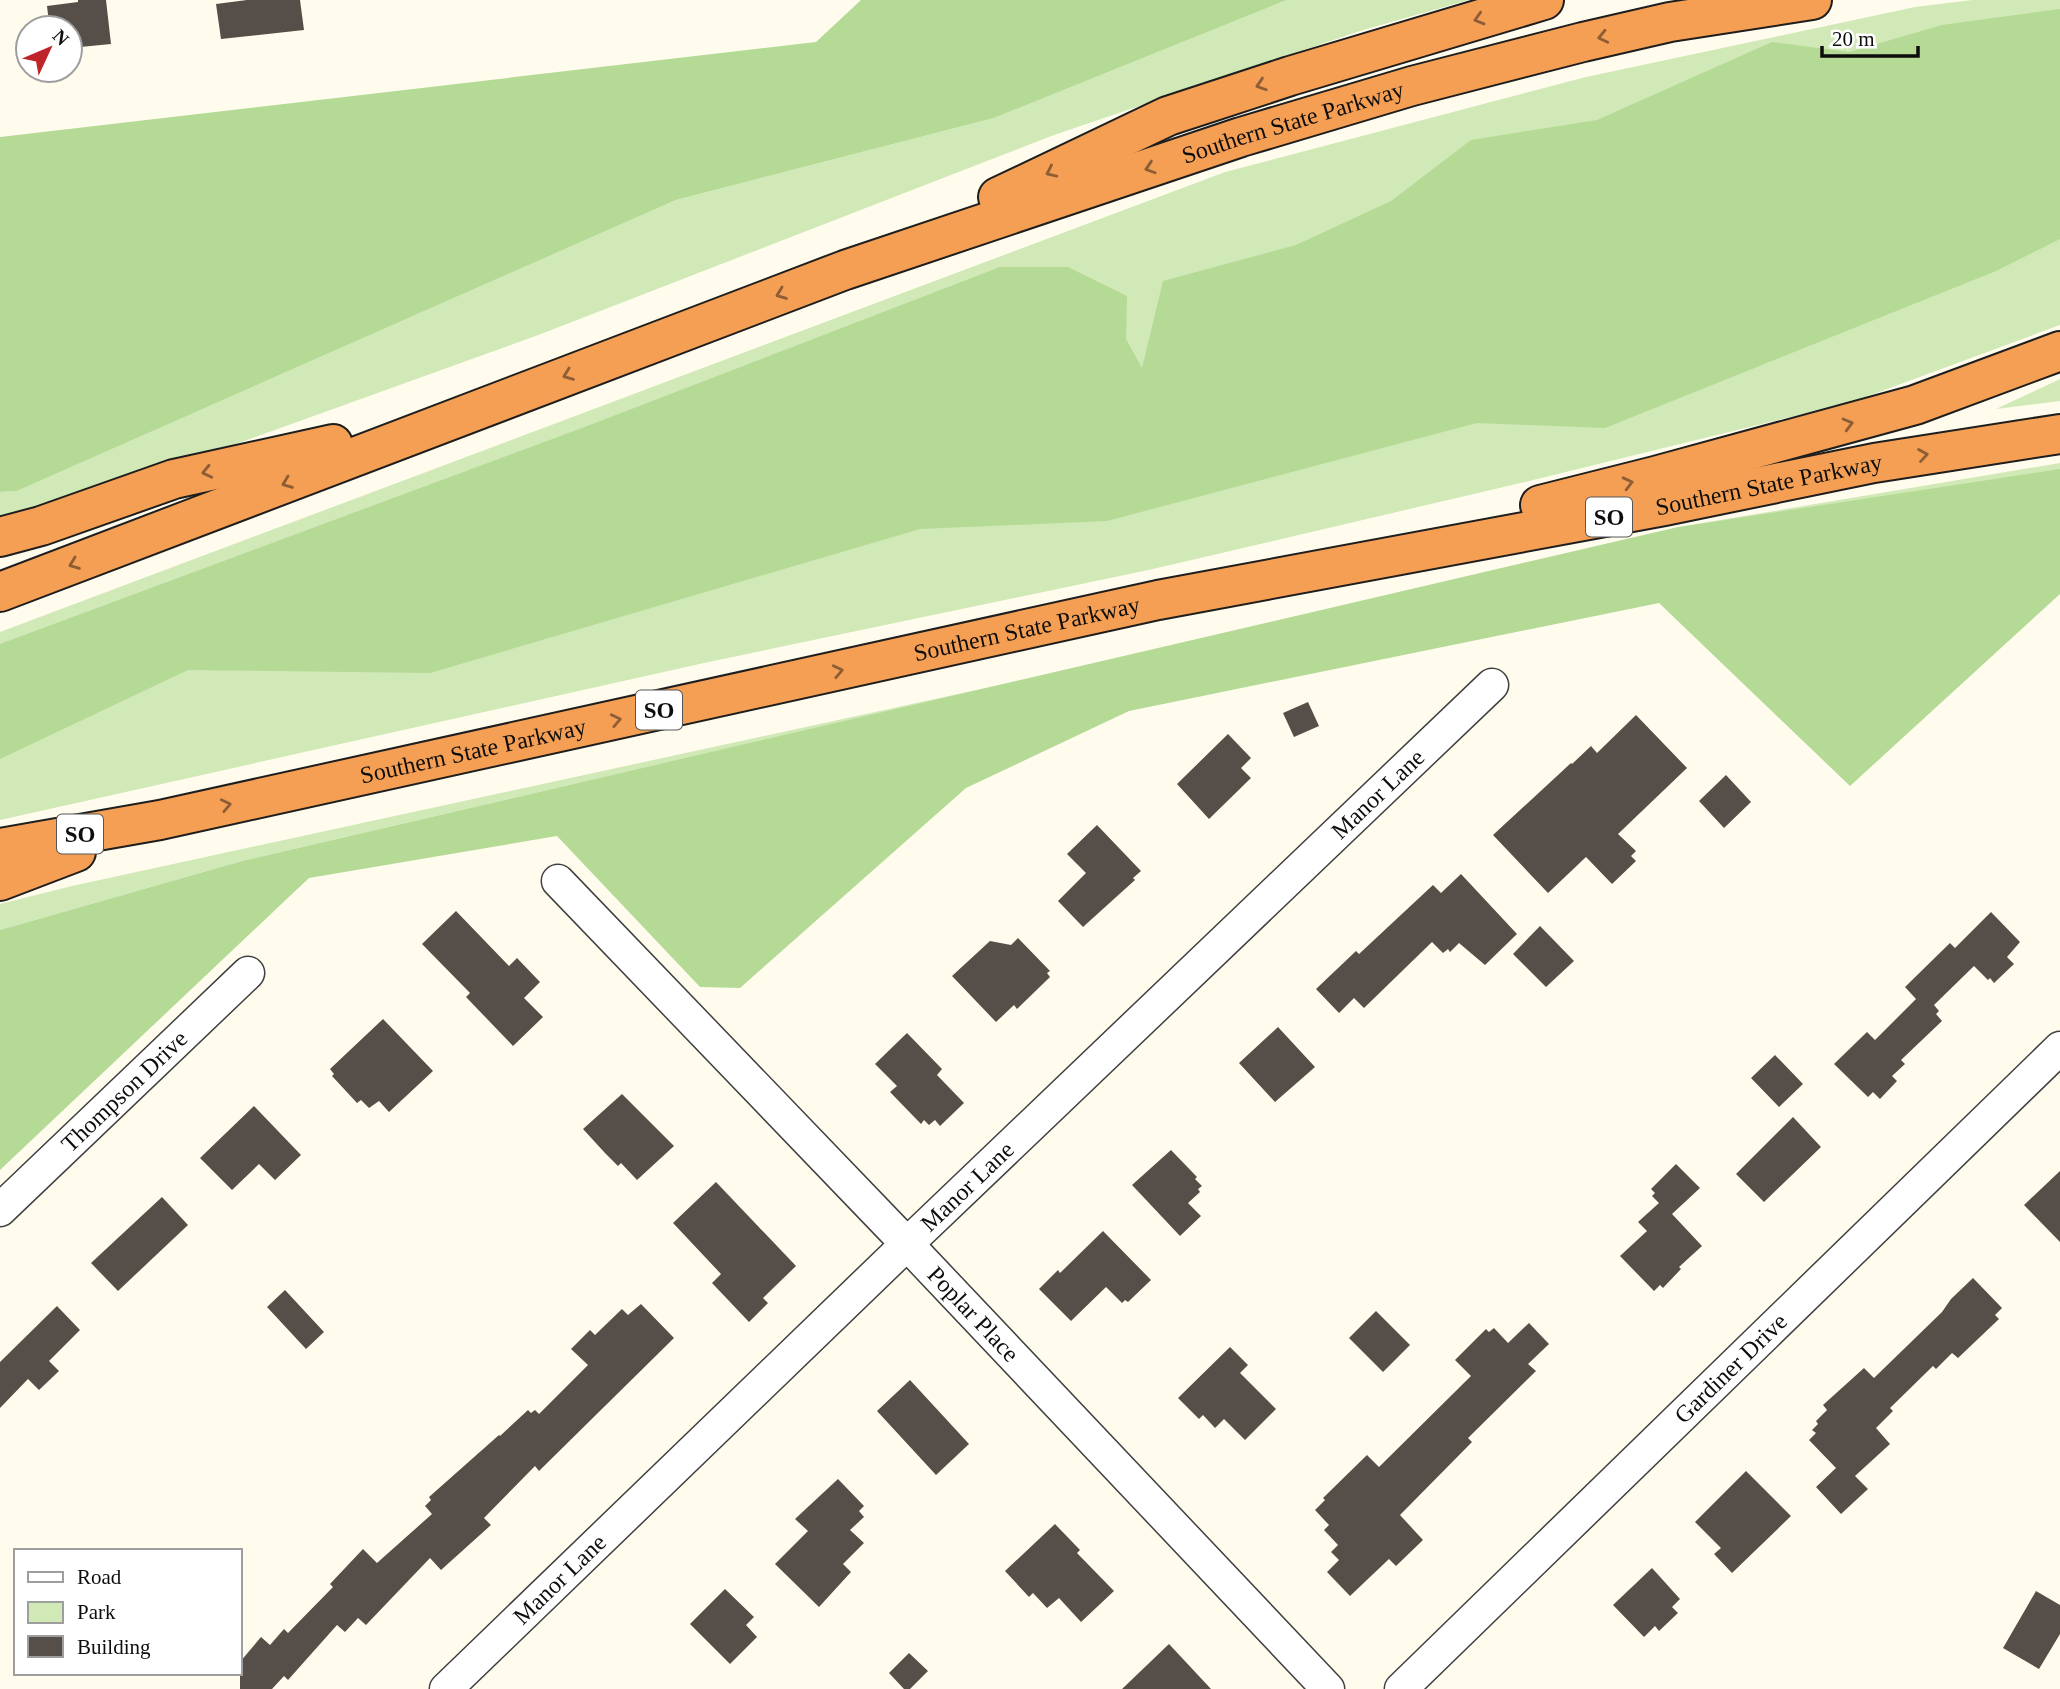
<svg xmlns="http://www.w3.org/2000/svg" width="2060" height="1689" font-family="Georgia,serif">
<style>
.green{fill:#d1e9b7}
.forest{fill:#b4da96}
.building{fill:#564e49}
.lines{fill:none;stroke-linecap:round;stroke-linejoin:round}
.street-casing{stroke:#404040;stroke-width:35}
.highway-casing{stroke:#1e1e1e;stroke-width:42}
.street{stroke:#fff;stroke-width:32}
.highway{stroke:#f59f55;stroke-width:38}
.oneway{stroke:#8d5d35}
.labels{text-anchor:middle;stroke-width:7;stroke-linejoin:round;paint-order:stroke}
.shield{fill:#fff;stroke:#565656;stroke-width:2}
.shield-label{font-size:23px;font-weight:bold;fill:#0d0d0d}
.street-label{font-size:24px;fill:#0d0d0d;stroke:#fff}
</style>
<rect width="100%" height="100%" fill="#fffced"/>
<path class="green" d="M1287 0H1469L1363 30 1054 135 541 334 20 522 0 526V492L17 491 676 200 994 118Z
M1972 0H2060V325L1852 402 1525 482 1153 569 704 663 0 820V632L1225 172 1586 77 1915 7Z
M2060 379V401L1996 409Z
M2060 463V470L1678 527Z
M1004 684 242 861 0 930V904L72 886Z"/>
<path class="forest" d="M861 0H1287L994 118 676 200 17 491 0 492V137L816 42Z
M2060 9V239L1996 271 1605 428 1477 423 1107 521 920 529 430 673 188 670 0 759V644L590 425 1000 267H1068L1127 296 1126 339 1142 368 1163 281 1296 245 1391 201 1471 140 1597 120 1772 42 1849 52 1942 25Z
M2060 469V594L1850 786 1659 603 1129 711 966 788 740 988 700 987 557 836 309 878 0 1170V930L242 861 1678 527Z"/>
<path class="building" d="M78 0H106L111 44 70 48V28H28L27 51 24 26 49 23 47 6 78 2Z
M247 0H300L304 30 221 39 216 4Z
M1308 702 1319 726 1294 737 1283 713Z
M1636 715 1687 768 1618 834 1636 851 1631 856 1636 861 1612 884 1586 857 1548 893 1493 835 1571 763 1572 764 1591 746 1597 753Z
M1228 734 1251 758 1241 768 1251 778 1209 819 1177 784Z
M1726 775 1751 802 1724 828 1699 801Z
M1097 825 1141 871 1133 878 1135 880 1083 927 1058 901 1086 873 1067 854Z
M1461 874 1517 934 1485 965 1459 943 1450 952 1448 949 1443 953 1432 942 1364 1008 1354 998 1339 1013 1316 989 1356 951 1359 954 1433 885 1441 893Z
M456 911 509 966 517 958 540 982 524 998 543 1017 513 1046 466 997 470 993 422 944Z
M1991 912 2020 942 2007 957 2014 964 1994 983 1990 978 1988 980 1974 966 1934 1005 1939 1011 1936 1014 1942 1021 1901 1060 1905 1064 1892 1076 1897 1081 1880 1099 1873 1092 1868 1097 1834 1064 1867 1032 1875 1040 1916 999 1905 987 1950 943 1955 948Z
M1540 926 1574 961 1546 987 1513 954Z
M1018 938 1050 971 1047 973 1050 977 1017 1009 1014 1005 996 1022 952 976 990 941 1011 945Z
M383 1019 433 1071 389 1112 379 1101 369 1108 361 1100 357 1103 332 1076 334 1074 330 1069Z
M1278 1027 1315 1067 1275 1102 1239 1063Z
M907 1033 942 1069 937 1075 964 1103 940 1126 935 1120 929 1125 924 1120 921 1124 890 1092 897 1086 875 1064Z
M1775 1055 1803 1084 1779 1107 1751 1078Z
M622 1094 674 1146 637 1180 621 1163 618 1166 605 1153 583 1129Z
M254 1106 301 1155 275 1180 259 1164 232 1190 200 1158Z
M1793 1117 1821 1147 1764 1202 1736 1174Z
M1171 1150 1197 1177 1195 1179 1202 1186 1198 1189 1200 1192 1188 1203 1201 1216 1180 1236 1132 1185Z
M1676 1164 1700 1188 1672 1214 1702 1246 1679 1267 1681 1269 1663 1288 1660 1285 1654 1291 1620 1256 1647 1231 1638 1222 1659 1203 1652 1196 1655 1193 1651 1189Z
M2060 1171V1242L2024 1205Z
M716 1182 796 1266 763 1298 768 1303 749 1322 712 1283 721 1274 673 1223Z
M162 1197 188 1225 118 1291 91 1263Z
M1103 1231 1151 1280 1128 1302 1125 1300 1122 1303 1106 1287 1071 1321 1039 1289 1058 1270 1060 1273Z
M1973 1278 2002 1308 1995 1315 1999 1319 1958 1358 1952 1353 1936 1369 1933 1366 1890 1408 1893 1411 1876 1428 1890 1444 1855 1476 1868 1489 1841 1514 1816 1487 1836 1468 1809 1440 1816 1433 1812 1430 1818 1424 1816 1421 1827 1410 1823 1405 1864 1368 1874 1378 1942 1312 1951 1299Z
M285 1290 324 1332 306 1349 267 1307Z
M641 1304 674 1338 539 1471 535 1466 484 1518 491 1525 441 1570 430 1558 366 1625 358 1618 345 1632 337 1625 288 1680 284 1676 272 1689H240V1662L261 1637 270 1645 284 1629 288 1633 333 1587 330 1584 363 1549 377 1563 432 1514 425 1506 431 1500 429 1497 499 1435 500 1436 528 1410 531 1413 535 1410 539 1414 588 1365 571 1349 590 1330 595 1335 622 1309 628 1315Z
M57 1306 80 1330 49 1361 59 1371 39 1390 28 1379 0 1408V1362Z
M1376 1311 1410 1345 1383 1372 1349 1338Z
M1529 1323 1549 1344 1528 1364 1536 1371 1468 1438 1472 1442 1400 1515 1423 1540 1396 1566 1389 1559 1350 1596 1327 1572 1339 1560 1331 1552 1338 1545 1324 1530 1329 1525 1315 1510 1325 1500 1323 1498 1367 1455 1379 1467 1471 1376 1455 1360 1486 1329 1489 1332 1494 1328 1508 1343Z
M1230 1347 1248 1365 1240 1373 1276 1409 1245 1440 1224 1419 1215 1428 1203 1415 1199 1419 1178 1398Z
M910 1380 969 1444 936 1475 877 1411Z
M1746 1471 1791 1516 1732 1573 1714 1554 1721 1548 1695 1522Z
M838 1479 864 1506 859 1511 864 1517 850 1530 864 1543 843 1564 851 1572 819 1607 775 1564 808 1531 795 1519Z
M1055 1524 1080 1550 1077 1553 1114 1591 1081 1622 1059 1598 1047 1608 1033 1593 1029 1597 1005 1571Z
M1652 1568 1680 1599 1672 1607 1678 1613 1659 1631 1655 1626 1644 1637 1613 1605Z
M725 1589 754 1617 746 1625 757 1637 730 1664 690 1624Z
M2036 1591 2060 1605V1634L2039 1669 2003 1648Z
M1169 1644 1211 1689H1122Z
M909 1653 928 1671 910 1689H904L889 1673Z"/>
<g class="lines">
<g class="street-casing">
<g id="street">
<path id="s1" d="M558 881 907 1244 1328 1689"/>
<path id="s2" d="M0 1210 248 973"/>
<path id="s3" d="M446 1689 907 1244 1492 685"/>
<path id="s4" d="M1401 1689 2060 1048"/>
</g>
</g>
<g class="highway-casing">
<g id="highway">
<path d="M998 197 1168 116 1290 76 1544 0"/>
<path d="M1540 505 1655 476 1915 405 2060 351"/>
<path d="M0 537 41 526 174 479 333 444"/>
<path id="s5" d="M0 592 845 270 1241 137 1412 86 1583 42 1670 22 1812 0"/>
<path id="s6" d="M0 848 160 820 1158 600 1664 506 1874 463 2060 434"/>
<path d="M0 881 76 852"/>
</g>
</g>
<use href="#street" class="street"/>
<use href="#highway" class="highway"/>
</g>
<defs><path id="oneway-chevron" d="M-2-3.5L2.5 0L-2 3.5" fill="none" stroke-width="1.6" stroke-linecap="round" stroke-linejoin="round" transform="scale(1.75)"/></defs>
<g class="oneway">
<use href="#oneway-chevron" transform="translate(1479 19) rotate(164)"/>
<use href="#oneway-chevron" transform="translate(1603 37) rotate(167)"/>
<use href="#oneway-chevron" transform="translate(1261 85) rotate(162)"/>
<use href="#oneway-chevron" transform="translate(1150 168) rotate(162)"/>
<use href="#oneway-chevron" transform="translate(1051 172) rotate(155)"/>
<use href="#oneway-chevron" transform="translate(781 294) rotate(159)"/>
<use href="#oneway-chevron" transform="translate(568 375) rotate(159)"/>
<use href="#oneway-chevron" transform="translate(1848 424) rotate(-15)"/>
<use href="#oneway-chevron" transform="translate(1923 455) rotate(-9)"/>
<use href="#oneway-chevron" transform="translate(207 472) rotate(167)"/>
<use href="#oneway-chevron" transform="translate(287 483) rotate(159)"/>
<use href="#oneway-chevron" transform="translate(1628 483) rotate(-14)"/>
<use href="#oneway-chevron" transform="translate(74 564) rotate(159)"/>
<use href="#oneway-chevron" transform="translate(838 671) rotate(-12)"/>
<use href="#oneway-chevron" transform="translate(616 720) rotate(-12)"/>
<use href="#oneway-chevron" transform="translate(226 805) rotate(-12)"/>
</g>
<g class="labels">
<g class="shield">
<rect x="1586" y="497.5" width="46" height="39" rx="5"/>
<rect x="636" y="690.5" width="46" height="39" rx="5"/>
<rect x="57" y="814.5" width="46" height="39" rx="5"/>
</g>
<g class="shield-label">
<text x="1609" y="525">SO</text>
<text x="659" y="718">SO</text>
<text x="80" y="842">SO</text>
</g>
<g class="street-label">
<text dy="8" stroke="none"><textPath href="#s5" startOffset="1376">Southern State Parkway</textPath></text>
<text dy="8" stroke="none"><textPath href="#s6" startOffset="1806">Southern State Parkway</textPath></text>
<text dy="8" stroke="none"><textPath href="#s6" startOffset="1050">Southern State Parkway</textPath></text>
<text dy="8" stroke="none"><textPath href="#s6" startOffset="483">Southern State Parkway</textPath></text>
<text dy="8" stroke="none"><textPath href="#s3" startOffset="1292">Manor Lane</textPath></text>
<text dy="8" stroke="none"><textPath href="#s2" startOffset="172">Thompson Drive</textPath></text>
<text dy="8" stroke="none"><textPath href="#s3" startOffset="724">Manor Lane</textPath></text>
<text dy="8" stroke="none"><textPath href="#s1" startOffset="600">Poplar Place</textPath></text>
<text dy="8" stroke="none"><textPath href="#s4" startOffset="460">Gardiner Drive</textPath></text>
<text dy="8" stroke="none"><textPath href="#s3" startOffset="158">Manor Lane</textPath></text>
</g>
</g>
<rect x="14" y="1549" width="228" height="126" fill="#ffffff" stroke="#9e9e9e" stroke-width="2"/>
<rect x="28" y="1572" width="35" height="10" fill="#ffffff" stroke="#9e9e9e" stroke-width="2"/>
<text x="77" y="1584" font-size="21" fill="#0d0d0d">Road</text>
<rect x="28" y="1602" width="35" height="21" fill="#d1e9b7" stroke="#9e9e9e" stroke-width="2"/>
<text x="77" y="1619" font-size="21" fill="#0d0d0d">Park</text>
<rect x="28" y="1636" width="35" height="21" fill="#564e49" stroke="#9e9e9e" stroke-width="2"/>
<text x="77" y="1654" font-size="21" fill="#0d0d0d">Building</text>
<g transform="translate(49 49) rotate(46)"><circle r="33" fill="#ffffff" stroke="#9e9e9e" stroke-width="2"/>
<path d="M0-5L12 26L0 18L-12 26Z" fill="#be242a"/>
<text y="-10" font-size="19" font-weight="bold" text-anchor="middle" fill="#0d0d0d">N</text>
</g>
<path d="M1822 46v10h96v-10" fill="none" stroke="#0d0d0d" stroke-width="3.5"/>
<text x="1832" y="46" font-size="21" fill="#0d0d0d" stroke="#ffffff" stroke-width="5" paint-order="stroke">20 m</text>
</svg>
